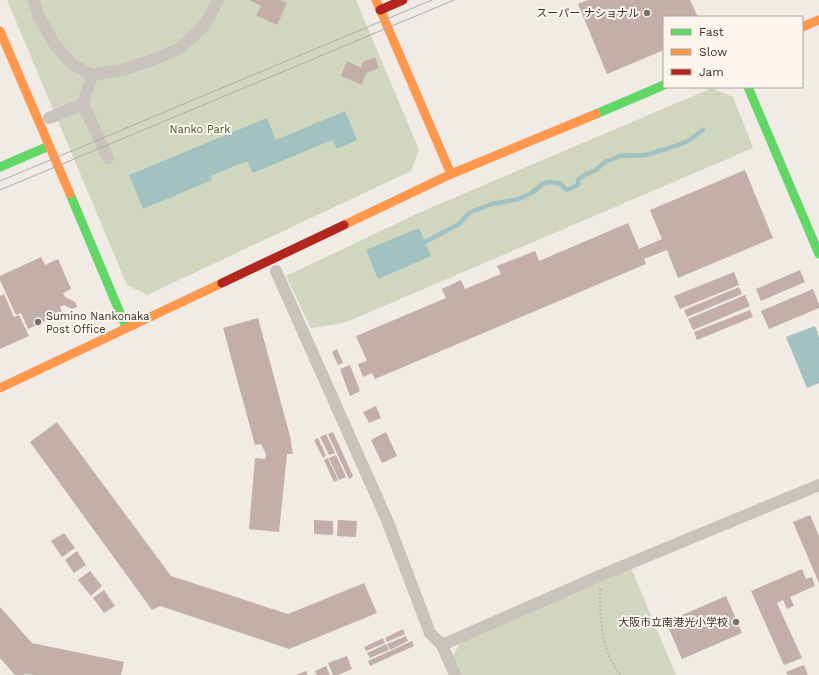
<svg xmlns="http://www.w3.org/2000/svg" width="819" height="675" font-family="'Work Sans','Noto Sans JP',sans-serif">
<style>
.green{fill:#d1d6bf}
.water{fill:#a1c2c1}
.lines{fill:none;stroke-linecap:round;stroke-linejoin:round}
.stream{stroke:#a1c2c1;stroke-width:4.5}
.building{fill:#c3afa7}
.path{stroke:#c2bbb6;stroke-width:2.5;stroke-dasharray:2 2;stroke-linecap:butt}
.street{stroke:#c9c3be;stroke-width:12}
.fast{stroke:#63d668;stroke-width:9}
.slow{stroke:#ff974d;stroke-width:9}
.jam{stroke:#b3261e;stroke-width:9}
.tram{stroke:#b1aca8;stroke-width:1}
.poi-dot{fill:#7a716c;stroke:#fbf5ee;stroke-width:1.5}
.labels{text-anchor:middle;stroke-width:4;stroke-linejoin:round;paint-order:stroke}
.poi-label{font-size:11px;fill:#3b302b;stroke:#fbf5ee;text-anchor:end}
.park-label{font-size:11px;fill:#4a5a2e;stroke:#fbf5ee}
</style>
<rect width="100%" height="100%" fill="#f0ebe5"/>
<path class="green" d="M7 0H356L419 150 411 171 147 295 127 285Z
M712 88 733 97 753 148 344 323 311 328 286 276 423 211Z
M631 568 676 675H461L453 656 462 639Z"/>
<path class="water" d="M345 111 357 140 337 149 332 140 253 173 247 161 211 176 212 180 143 209 129 175 267 118 276 140Z
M419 228 431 256 378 279 366 250Z
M815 326 819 337V383L807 388 786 337Z"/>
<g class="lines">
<path class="stream" d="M425 242 459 224 469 213 491 204 519 199 532 193 542 184 549 182 559 183 567 190 578 185V180L584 175 596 170 605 162 620 156 646 155 669 148 686 142 703 130"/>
</g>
<path class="building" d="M249 0H280L287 3 277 25 256 15 261 6Z
M588 0H690L698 17H664V50L607 74 578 4Z
M375 57 379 68 366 73 362 85 341 76 347 61 361 68 363 62Z
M745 170 773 238 678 278 667 250 644 259 646 264 375 379 372 373 363 377 358 364 367 361 356 336 446 298 442 289 461 280 465 289 501 274 497 266 535 251 539 261 628 223 639 249 662 239 650 210Z
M41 257 45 265 58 259 71 289 63 293 65 297 75 302 77 307 72 309 64 305 60 307 62 313 28 329 21 313 16 315 0 280V276Z
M800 270 805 282 761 301 756 289Z
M734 272 739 285 680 309 674 296Z
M739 287 742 294 687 317 684 310Z
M813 289 819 304V308L769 329 761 311Z
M4 294 14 317 19 315 29 336 0 349V296Z
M745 295 750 306 693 330 688 319Z
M750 310 753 317 697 340 694 332Z
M258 318 290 436 293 454H287L279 532 249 529 255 458 265 459 266 454 261 444 255 445 223 328Z
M337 349 343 363 338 365 332 352Z
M350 365 360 391 350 396 340 369Z
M376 406 381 418 369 423 363 412Z
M57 422 171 576 288 614 364 583 377 613 289 649 160 606 152 610 30 442Z
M333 432 353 476 349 479 328 434Z
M386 432 397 456 382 463 371 440Z
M326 434 335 453 329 455 320 437Z
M318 438 326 456 323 458 314 440Z
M336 455 346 477 339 480 329 458Z
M328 458 338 480 334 482 324 460Z
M810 515 819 536V583L793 522Z
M314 520 333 521V535L314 534Z
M338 520 357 521 356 537 337 536Z
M64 533 75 548 62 557 51 541Z
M77 551 86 565 74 573 65 560Z
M802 569 806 579 812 577 815 586 790 597 794 606 787 609 783 600 777 603 802 658 784 665 751 591Z
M90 571 102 586 91 596 78 580Z
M104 590 115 606 104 613 93 598Z
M726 596 742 633 682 659 666 622Z
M0 607 32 643 124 662 121 675H36L24 674V675H15L0 658Z
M403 629 405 634 387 642 385 638Z
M406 636 408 641 390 650 387 644Z
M383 638 385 643 366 651 364 647Z
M412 641 414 646 370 666 368 661Z
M386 644 389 650 370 658 367 653Z
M347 656 352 669 338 675H333L328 663Z
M804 665 808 675H788L786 672Z
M326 666 330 675H317L315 671Z
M306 671 308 675H296Z"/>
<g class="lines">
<path class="path" d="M601 589 600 594C601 627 601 647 620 675"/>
<path class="street" d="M34 0 38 15 55 45 72 64 92 75 126 69 155 59 180 48 205 25 218 0
M92 75 83 104 108 158
M49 118 83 104
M276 271 387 520 430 633 442 645 455 675
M442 645 604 574 819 485"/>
<path class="fast" d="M748 87 819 254
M596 114 664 85
M0 167 49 146
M70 194 126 327"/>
<path class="slow" d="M376 0 451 174
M802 27 819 20
M0 31 70 194
M344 225 451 174 596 114
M0 388 222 283"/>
<path class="jam" d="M380 10 403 0
M222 283 344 225"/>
<path class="tram" d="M0 181 432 0
M0 190 454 0"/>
</g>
<g class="poi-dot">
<circle cx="647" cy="13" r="4"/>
<circle cx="38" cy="322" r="4"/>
<circle cx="736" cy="622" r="4"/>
</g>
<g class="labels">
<g class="poi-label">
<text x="639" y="17">スーパー ナショナル</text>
<text x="46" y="320" text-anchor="start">Sumino Nankonaka<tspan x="46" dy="13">Post Office</tspan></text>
<text x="728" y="626">大阪市立南港光小学校</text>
</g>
<g class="park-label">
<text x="200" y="133">Nanko Park</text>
</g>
</g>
<rect x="663" y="16" width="140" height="72" fill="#fbf5ee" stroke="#aea6a0"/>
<rect x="671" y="29" width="20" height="6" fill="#63d668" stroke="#aea6a0"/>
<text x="699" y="36" font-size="12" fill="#3b302b">Fast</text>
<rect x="671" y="49" width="20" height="6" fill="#ff974d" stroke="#aea6a0"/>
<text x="699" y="56" font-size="12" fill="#3b302b">Slow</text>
<rect x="671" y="69" width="20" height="6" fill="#b3261e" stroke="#aea6a0"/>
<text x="699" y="76" font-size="12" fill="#3b302b">Jam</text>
</svg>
